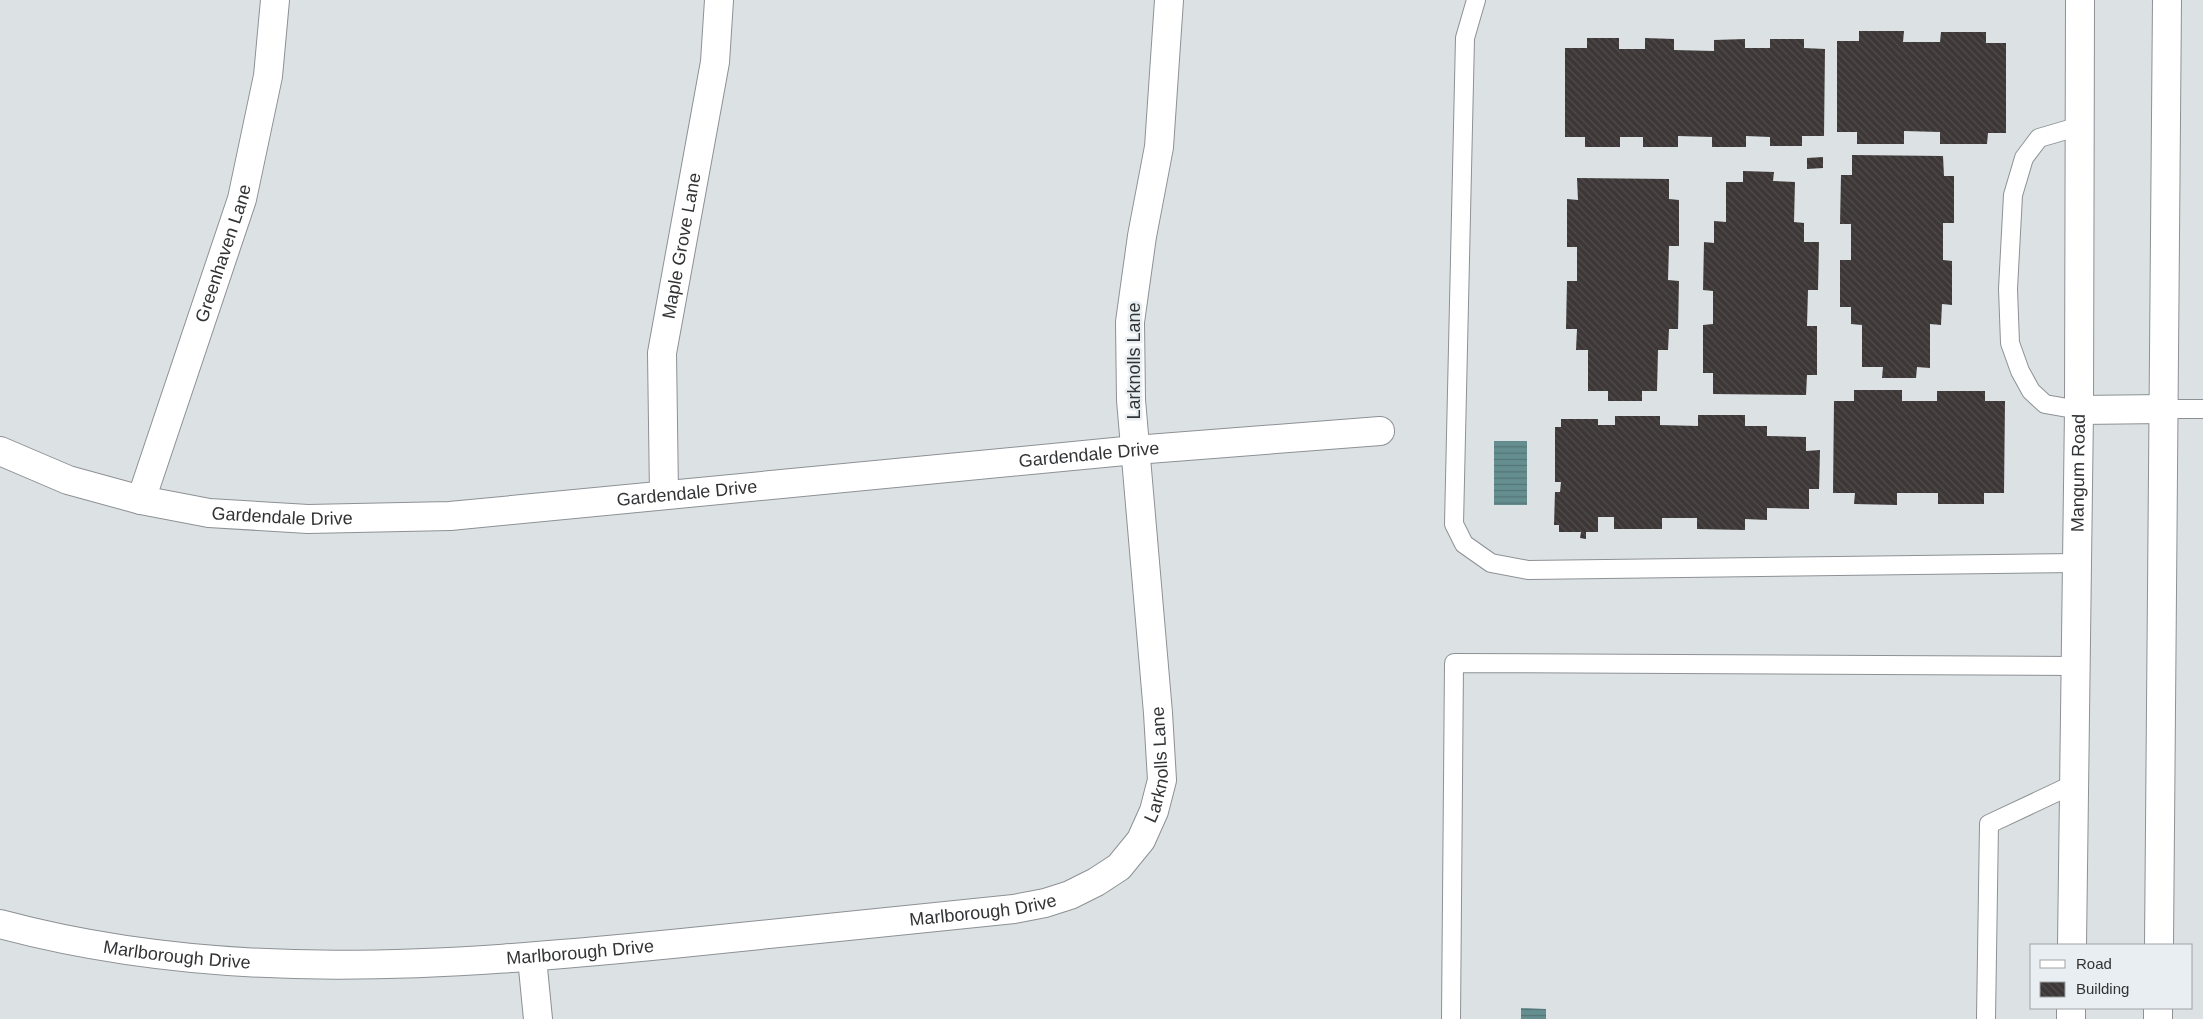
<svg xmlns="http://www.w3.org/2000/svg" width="2203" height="1019" font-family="Arial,sans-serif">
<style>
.water{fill:url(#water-rules)}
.building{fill:url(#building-back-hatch)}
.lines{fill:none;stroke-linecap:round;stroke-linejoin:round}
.service-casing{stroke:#8d9195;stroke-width:20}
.minor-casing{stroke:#8d9195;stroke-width:30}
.secondary-casing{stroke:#8d9195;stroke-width:30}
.service{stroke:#fff;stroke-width:18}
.minor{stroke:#fff;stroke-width:28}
.secondary{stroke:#fff;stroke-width:28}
.labels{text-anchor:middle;stroke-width:5;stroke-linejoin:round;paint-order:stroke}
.street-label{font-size:18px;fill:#323335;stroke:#e9eef2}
</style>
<defs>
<pattern id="water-rules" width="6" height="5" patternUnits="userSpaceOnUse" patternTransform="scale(1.25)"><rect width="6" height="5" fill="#658e90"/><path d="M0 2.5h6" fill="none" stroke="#547576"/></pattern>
<pattern id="building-back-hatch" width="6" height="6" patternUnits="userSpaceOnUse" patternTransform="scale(1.25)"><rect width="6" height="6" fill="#3d3837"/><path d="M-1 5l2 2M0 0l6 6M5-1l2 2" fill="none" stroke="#514d4c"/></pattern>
</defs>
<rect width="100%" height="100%" fill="#dce1e4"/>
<path class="water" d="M1494 441H1527V505H1494Z
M1521 1008 1546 1009V1019H1521Z"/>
<path class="building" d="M1859 31H1904L1903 42H1940L1941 32H1986V43H2006V133H1988L1987 144H1940V132L1904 131V144H1857V132H1837V41H1859Z
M1587 38H1619V49H1645V38L1674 39V50L1714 51V40L1745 39V48H1770V39H1804V48L1825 49 1824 136H1802V146H1770V137L1746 136V147H1712V137L1678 136V147H1643V137H1620V147H1585V137H1565V48H1587Z
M1852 155 1943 156 1944 176H1954V223H1943V260L1952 261V305L1942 304 1941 325 1930 324V368L1917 367 1916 378H1882L1883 367H1862V325L1851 324V307H1840V260H1851V224H1840L1841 175H1852Z
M1823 157V168L1807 169V158Z
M1743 171 1774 172 1773 181 1795 182 1794 222 1804 223V242H1819L1818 290H1808L1807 326H1817V375H1807L1806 395 1713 394V373H1703V325L1713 324V291L1703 290 1704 242 1714 243V221L1726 222V182H1743Z
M1577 178 1669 179V199L1679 200V246H1669L1668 280 1679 281 1678 329H1669L1668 350H1658L1657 391H1642V401H1608V391H1588V350H1576L1577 329H1566L1567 281H1577V247H1567V199L1578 200Z
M1854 390H1902V401H1937V391H1985V401H2005L2004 493H1984V504H1938V493H1897V505L1854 504 1855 493H1833L1834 401H1854Z
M1698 415H1745V426H1767V436L1806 437V451L1820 450 1819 489H1809V509L1767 508V520L1745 519V530L1697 529V518H1662V529H1614V517H1598V532H1586V539L1580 538 1581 532H1559V525H1554L1555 492H1560L1561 482H1555V427H1561V419H1598V425H1615V416H1660V425L1698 426Z"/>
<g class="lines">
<g class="service-casing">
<path id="service" d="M1476 0 1465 38 1454 524 1464 544 1491 563 1528 570 2077 563
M2164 409H2203
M2079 410 2045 404 2031 391 2020 371 2010 343 2008 289 2013 195 2024 158 2039 138 2080 126
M1451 1019 1454 663 2076 666
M1986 1019 1989 824 2074 784"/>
</g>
<g class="minor-casing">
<g id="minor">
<path id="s1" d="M0 451 68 480 141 500 209 513 308 519 450 516 1135 450 1380 431"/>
<path id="s2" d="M664 494 662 353 715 62 719 0"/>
<path id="s3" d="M141 500 242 199 268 76 275 0"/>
<path id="s4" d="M0 924C223 984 446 966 672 944 786 932 900 921 1014 909L1045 903 1070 895 1096 882 1119 867 1141 840 1154 811 1162 780 1158 713 1131 400 1130 322 1142 236 1159 147 1169 0"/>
<path d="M532 958 538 1019"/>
</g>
</g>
<g class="secondary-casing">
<g id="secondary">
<path d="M2079 410 2164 409"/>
<path id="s5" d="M2072 945 2079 410 2080 0"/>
<path d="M2159 945 2167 0"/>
<path d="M2071 1019V1008"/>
<path d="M2158 1019V1008"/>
</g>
</g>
<use href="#service" class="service"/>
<use href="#minor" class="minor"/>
<use href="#secondary" class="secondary"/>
</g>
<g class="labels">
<g class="street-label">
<text dy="6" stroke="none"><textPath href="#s2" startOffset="250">Maple Grove Lane</textPath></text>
<text dy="6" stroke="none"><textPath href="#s3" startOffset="260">Greenhaven Lane</textPath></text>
<text transform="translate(1134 361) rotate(-90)" y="6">Larknolls Lane</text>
<text dy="6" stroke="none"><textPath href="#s1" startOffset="1102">Gardendale Drive</textPath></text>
<text dy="6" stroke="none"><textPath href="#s5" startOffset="472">Mangum Road</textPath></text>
<text dy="6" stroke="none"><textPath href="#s1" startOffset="698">Gardendale Drive</textPath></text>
<text dy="6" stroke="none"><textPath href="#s1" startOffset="292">Gardendale Drive</textPath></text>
<text dy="6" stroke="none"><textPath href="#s4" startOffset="1248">Larknolls Lane</textPath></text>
<text dy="6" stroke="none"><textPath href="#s4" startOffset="989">Marlborough Drive</textPath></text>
<text dy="6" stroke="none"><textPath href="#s4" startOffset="584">Marlborough Drive</textPath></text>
<text dy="6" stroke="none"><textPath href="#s4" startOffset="180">Marlborough Drive</textPath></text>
</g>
</g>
<rect x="2030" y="944" width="162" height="65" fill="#e9eef2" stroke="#a0a3a6"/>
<rect x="2040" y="960" width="25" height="8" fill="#ffffff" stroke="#a0a3a6"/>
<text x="2076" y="969" font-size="15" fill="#323335">Road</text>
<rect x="2040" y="982" width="25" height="15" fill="url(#building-back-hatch)" stroke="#a0a3a6"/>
<text x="2076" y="994" font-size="15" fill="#323335">Building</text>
</svg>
